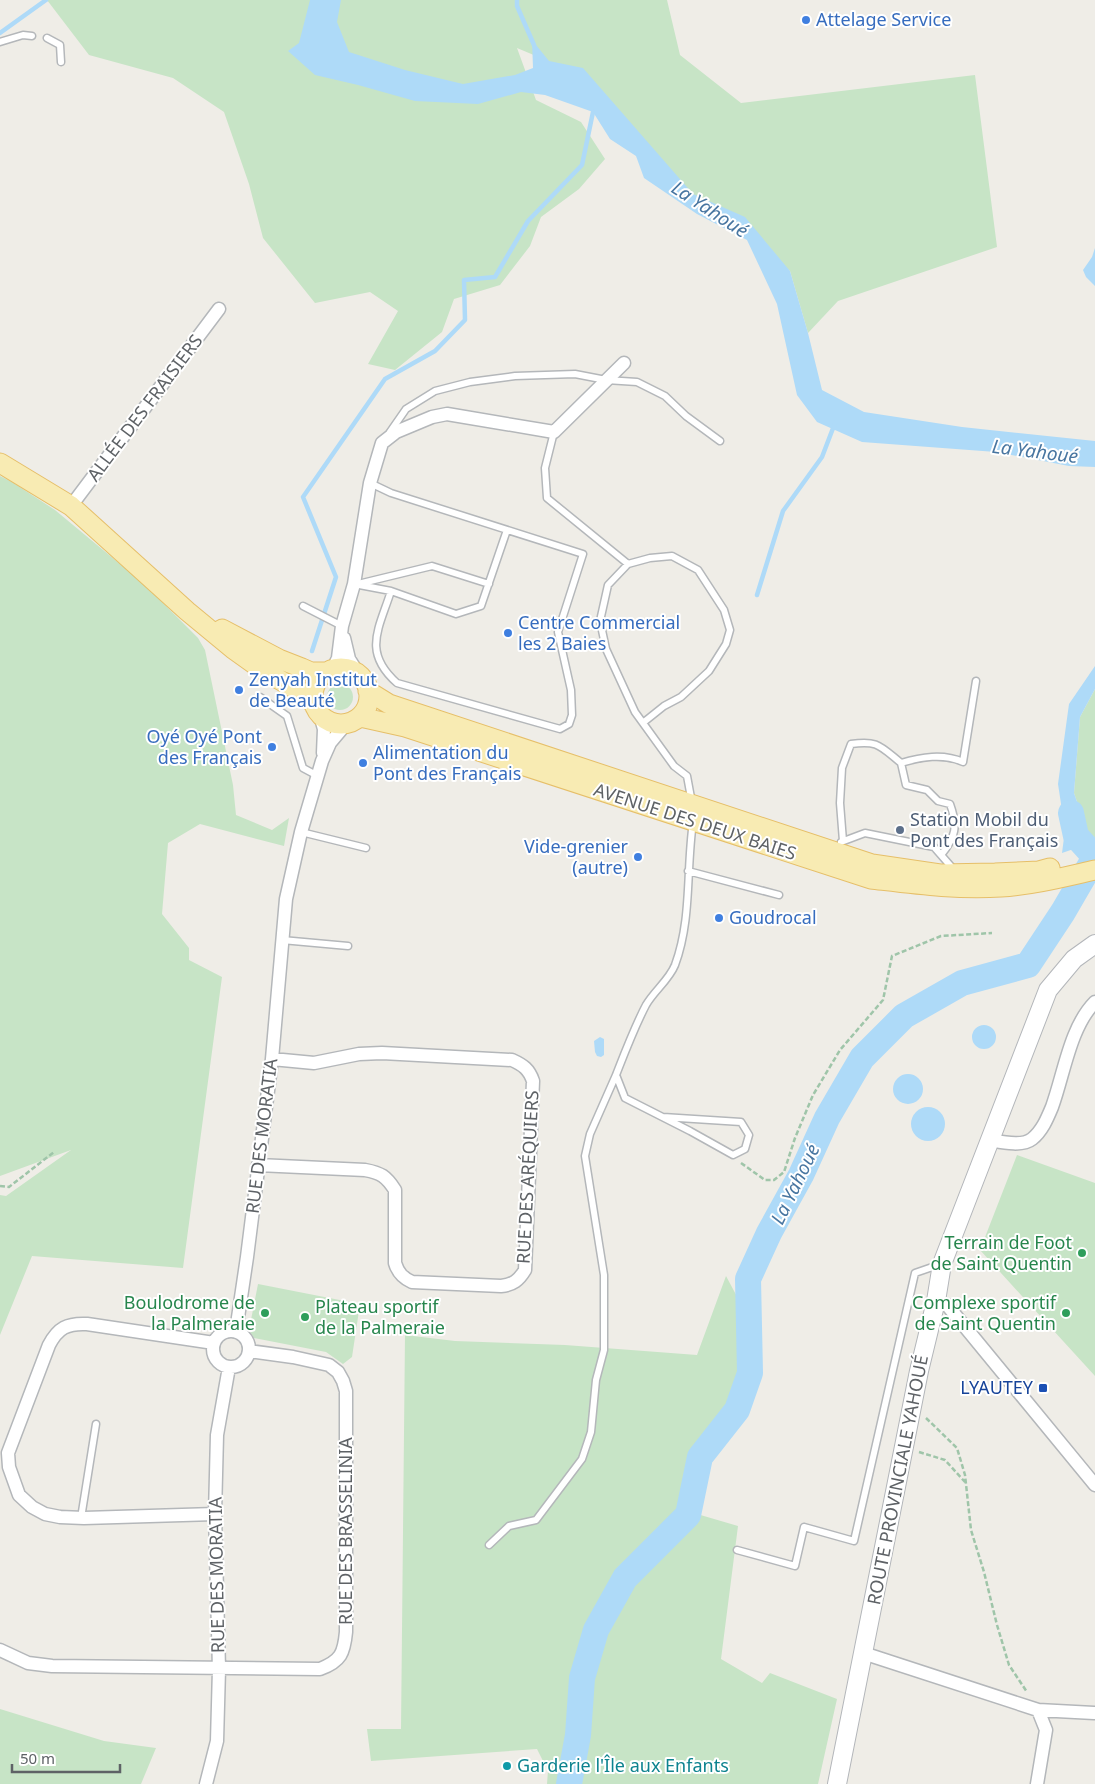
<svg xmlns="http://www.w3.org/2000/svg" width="1095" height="1784" font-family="'Noto Sans',sans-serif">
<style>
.green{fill:#c7e4c6}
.water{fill:#aedaf8}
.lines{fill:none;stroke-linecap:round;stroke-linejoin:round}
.stream{stroke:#aedaf8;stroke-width:4.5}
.river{stroke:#aedaf8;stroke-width:26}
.service-casing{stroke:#b4b7ba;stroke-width:9}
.minor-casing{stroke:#b4b7ba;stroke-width:15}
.secondary-casing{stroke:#b3b6ba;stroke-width:20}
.primary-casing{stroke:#e6bf69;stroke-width:21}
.path{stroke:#9fc5a9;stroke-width:2.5;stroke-dasharray:5 2.5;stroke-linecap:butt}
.service{stroke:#fff;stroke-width:6}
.minor{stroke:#fff;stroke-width:12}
.secondary{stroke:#fff;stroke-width:18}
.primary{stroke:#f8ebb3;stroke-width:19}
.shop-dot{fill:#3f7fe0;stroke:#fff;stroke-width:2}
.service-dot{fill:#5c6f8a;stroke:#fff;stroke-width:2}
.leisure-dot{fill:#2e9e5b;stroke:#fff;stroke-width:2}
.transit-dot{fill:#1a4fb4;stroke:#fff;stroke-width:2}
.culture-dot{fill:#0f9aa8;stroke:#fff;stroke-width:2}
.labels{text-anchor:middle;stroke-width:4;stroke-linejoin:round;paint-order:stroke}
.shop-label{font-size:18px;fill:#366cbe;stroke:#fff;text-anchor:start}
.street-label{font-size:18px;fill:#5e6266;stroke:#fff}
.service-label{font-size:18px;fill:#4e5e75;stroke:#fff;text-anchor:start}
.leisure-label{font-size:18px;fill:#27864d;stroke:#fff;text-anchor:end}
.transit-label{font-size:18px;fill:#164399;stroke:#fff;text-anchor:end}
.culture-label{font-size:18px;fill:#0d838f;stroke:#fff;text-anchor:start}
.water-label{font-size:19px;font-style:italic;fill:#4876a1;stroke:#fff}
</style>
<rect width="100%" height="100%" fill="#efede7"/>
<path class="green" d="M47 0H667L680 55 741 103 975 75 997 247 838 301 808 333 790 271 693 194 548 61 517 48 536 100 581 122 605 159 579 189 541 217 530 246 500 285 454 299 442 332 395 370 368 364 398 311 370 292 315 303 263 238 249 184 224 112 173 78 89 55Z
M0 476 12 482 55 510 144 584 198 638 205 650 233 785 236 815 272 830 289 818 284 846 200 824 168 843 162 914 189 948V960L222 977 183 1268 32 1256 0 1335V1195L6 1196 71 1150 0 1176Z
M327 697a13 13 0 1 1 26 0a13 13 0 1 1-26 0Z
M1095 689V842L1091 843 1074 793 1080 717Z
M1017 1155 1095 1183V1376L980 1250Z
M726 1276 741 1304 743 1373 724 1414 694 1458 680 1509 738 1526 721 1659 762 1683 770 1673 837 1699 818 1784H547L548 1771 537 1749 371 1761 367 1729H401L405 1335 455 1341 565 1345 697 1355Z
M258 1284 360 1304 352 1357 343 1364 326 1352 254 1338 249 1330Z
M0 1709 104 1741 156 1748 141 1784H0Z"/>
<path class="water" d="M310 0H341L337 22 349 52 405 70 463 84 515 75 533 68 532 40 549 61 583 68 693 194 745 217 790 271 808 333 822 390 864 412 962 427 1095 441V467L1069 466 996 452 862 442 817 422 797 395 777 304 747 240 697 214 644 178 636 156 610 139 593 112 545 95 521 92 478 104 415 101 358 85 315 75 288 51 299 43Z
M1095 248V286L1086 277 1083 270 1092 257Z
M1095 666V689L1080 717 1074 793 1091 843 1062 853 1065 830 1058 784 1069 704Z
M972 1037a12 12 0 1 1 24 0a12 12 0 1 1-24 0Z
M600 1037 604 1039V1055L601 1057 597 1056 595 1052 594 1041Z
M893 1089a15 15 0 1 1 30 0a15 15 0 1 1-30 0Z
M911 1124a17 17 0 1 1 34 0a17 17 0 1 1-34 0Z"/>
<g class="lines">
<path class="stream" d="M517 0V6L534 45
M0 33 46 0
M757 595 783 511 822 457 835 423
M312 651 336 577 303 497 385 379 435 351 465 320 464 280 495 277 528 221 582 165 593 112"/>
<path class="river" d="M569 1784 578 1735 582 1678 596 1630 625 1578 688 1515 700 1457 737 1410 750 1373 748 1279 769 1233 801 1175 827 1118 862 1058 904 1016 962 983 1028 965 1063 912 1095 857 1076 836 1071 813"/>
<g class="service-casing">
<path id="service" d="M47 38 60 45 61 62
M0 42 23 35 32 36
M390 432 406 409 435 391 470 382 515 376 575 374 606 380 637 382 665 396 686 416 720 441
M554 432 545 468 547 498 628 564
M370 483 391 493 583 554 558 632 571 690 572 715 569 724 560 729 397 683C362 652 379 629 391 591
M354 584 391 591 456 614 481 606 507 530
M358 584 432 566 489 584
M303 606 342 626
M260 697 287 716 303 768 318 776
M644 722 664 706 681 697 709 671 726 644 730 630 724 610 698 570 672 556 650 558 628 564 608 585 600 621 606 649 635 712 674 766 687 776 692 803
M301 832 366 848
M843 841 840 803 842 768 851 744C878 740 880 746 901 763
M841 842 865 833 934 847 955 871
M941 855C956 837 958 826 950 804L938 801 927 790 906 785 901 763C921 757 943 753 963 762L976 681
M688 871 779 895
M282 940 348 946
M663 1117 741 1122 749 1135 745 1149 733 1155 690 1131 625 1098 616 1075C625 1052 634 1028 646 1005 654 991 669 980 675 965 692 919 686 870 693 822
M81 1518 96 1424
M489 1545 509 1526 536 1520 582 1459 591 1432 596 1380 604 1350V1275L585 1156 590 1134 616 1075
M737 1550 795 1566 804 1527 854 1541 915 1273 941 1264"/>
</g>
<g class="minor-casing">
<path id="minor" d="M71 506 219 309
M344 638 349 659 359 675
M333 669 338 658 342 626 354 584 370 483 382 443 396 432 432 417 447 414 554 432 624 363
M320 715 324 729 323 753
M990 1140C1001 1142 1022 1147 1032 1139 1042 1131 1047 1119 1052 1107 1064 1074 1070 1027 1095 1002
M258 1165 365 1170C381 1173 386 1176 395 1190V1263C398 1273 403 1278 412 1282L501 1286C513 1285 519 1280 525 1270L533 1081C529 1069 523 1065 512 1060L382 1053 359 1054 314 1063 272 1059
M936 1301 947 1305 1095 1485
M213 1349a18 18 0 1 1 36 0a18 18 0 1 1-36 0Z
M236 1331 247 1257 272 1059 286 899 301 832 322 761 330 743 346 724
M214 1343 87 1324C67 1323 58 1328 49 1345L8 1453 9 1467 19 1495 32 1507 45 1514 60 1517 84 1518 215 1514
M0 1650 28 1663 52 1666 320 1669C341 1661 344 1653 346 1632V1391L343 1381 338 1372 329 1365 293 1357 249 1351
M863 1653 1038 1710 1094 1713
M206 1784 217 1741 219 1669 215 1514 217 1435 229 1367
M1037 1784 1046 1730 1038 1710"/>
</g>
<g class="secondary-casing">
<path id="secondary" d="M837 1784 919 1371 936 1301 942 1264 1048 990 1074 959 1095 944"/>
</g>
<g class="primary-casing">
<path id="primary" d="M0 463 71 506 187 611 233 649 261 669 304 694 314 704
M222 629 279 659 302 668 311 672H327
M313 696a28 28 0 1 1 56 0a28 28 0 1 1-56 0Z
M368 691 389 704 872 864 940 874 995 873 1039 871 1050 868
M360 717 405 727 871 879C914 884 958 890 1001 887 1033 885 1064 877 1095 870"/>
</g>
<path class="path" d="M741 1163 765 1180H774L784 1172 795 1138 813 1095 840 1050 883 1000 892 956 941 936 992 933
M0 1186 9 1187 54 1152
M926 1418 957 1448 965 1475 971 1530 984 1572 997 1625 1009 1665 1027 1692
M919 1452 945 1460 965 1482"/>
<use href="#service" class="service"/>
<use href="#minor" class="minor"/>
<use href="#secondary" class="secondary"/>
<use href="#primary" class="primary"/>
</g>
<g class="shop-dot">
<circle cx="806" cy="20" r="5"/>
<circle cx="508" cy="633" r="5"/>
<circle cx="239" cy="690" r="5"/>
<circle cx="272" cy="747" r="5"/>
<circle cx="363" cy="763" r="5"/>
<circle cx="638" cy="857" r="5"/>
<circle cx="719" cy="918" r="5"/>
</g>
<circle class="service-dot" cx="900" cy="830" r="5"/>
<g class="leisure-dot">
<circle cx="1082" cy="1253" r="5"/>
<circle cx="265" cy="1313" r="5"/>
<circle cx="1066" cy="1313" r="5"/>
<circle cx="305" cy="1317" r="5"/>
</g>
<rect class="transit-dot" x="1038" y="1383" width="10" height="10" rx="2.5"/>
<circle class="culture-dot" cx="507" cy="1766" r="5"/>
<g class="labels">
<g class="shop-label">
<text x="816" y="26">Attelage Service</text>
<text x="518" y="629">Centre Commercial<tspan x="518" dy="21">les 2 Baies</tspan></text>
<text x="249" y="686">Zenyah Institut<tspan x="249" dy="21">de Beauté</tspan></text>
<text x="262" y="743" text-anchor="end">Oyé Oyé Pont<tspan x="262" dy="21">des Français</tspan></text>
<text x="373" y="759">Alimentation du<tspan x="373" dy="21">Pont des Français</tspan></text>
<text x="628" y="853" text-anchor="end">Vide-grenier<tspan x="628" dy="21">(autre)</tspan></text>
<text x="729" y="924">Goudrocal</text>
</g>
<g class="street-label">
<text transform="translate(145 408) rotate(-53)" y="6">ALLÉE DES FRAISIERS</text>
<text transform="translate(695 822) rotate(18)" y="6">AVENUE DES DEUX BAIES</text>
<text transform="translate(262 1136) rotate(-83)" y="6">RUE DES MORATIA</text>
<text transform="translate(528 1177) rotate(-87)" y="6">RUE DES ARÉQUIERS</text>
<text transform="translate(898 1480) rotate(-79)" y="6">ROUTE PROVINCIALE YAHOUÉ</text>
<text transform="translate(346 1531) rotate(-90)" y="6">RUE DES BRASSELINIA</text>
<text transform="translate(217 1575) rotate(-91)" y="6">RUE DES MORATIA</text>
</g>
<g class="service-label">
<text x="910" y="826">Station Mobil du<tspan x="910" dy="21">Pont des Français</tspan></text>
</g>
<g class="leisure-label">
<text x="1072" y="1249">Terrain de Foot<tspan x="1072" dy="21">de Saint Quentin</tspan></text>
<text x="255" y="1309">Boulodrome de<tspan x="255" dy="21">la Palmeraie</tspan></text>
<text x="1056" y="1309">Complexe sportif<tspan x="1056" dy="21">de Saint Quentin</tspan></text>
<text x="315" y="1313" text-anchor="start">Plateau sportif<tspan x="315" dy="21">de la Palmeraie</tspan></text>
</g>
<g class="transit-label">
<text x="1033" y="1394">LYAUTEY</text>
</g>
<g class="culture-label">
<text x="517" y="1772">Garderie l'Île aux Enfants</text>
</g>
<g class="water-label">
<text transform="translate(710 209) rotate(33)" y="7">La Yahoué</text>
<text transform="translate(1035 451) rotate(7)" y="7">La Yahoué</text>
<text transform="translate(795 1184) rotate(-64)" y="7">La Yahoué</text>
</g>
</g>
<path d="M12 1764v8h108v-8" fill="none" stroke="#5e6266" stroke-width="2.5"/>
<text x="20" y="1764" font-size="15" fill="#5e6266" stroke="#ffffff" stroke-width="4" paint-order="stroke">50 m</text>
</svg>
